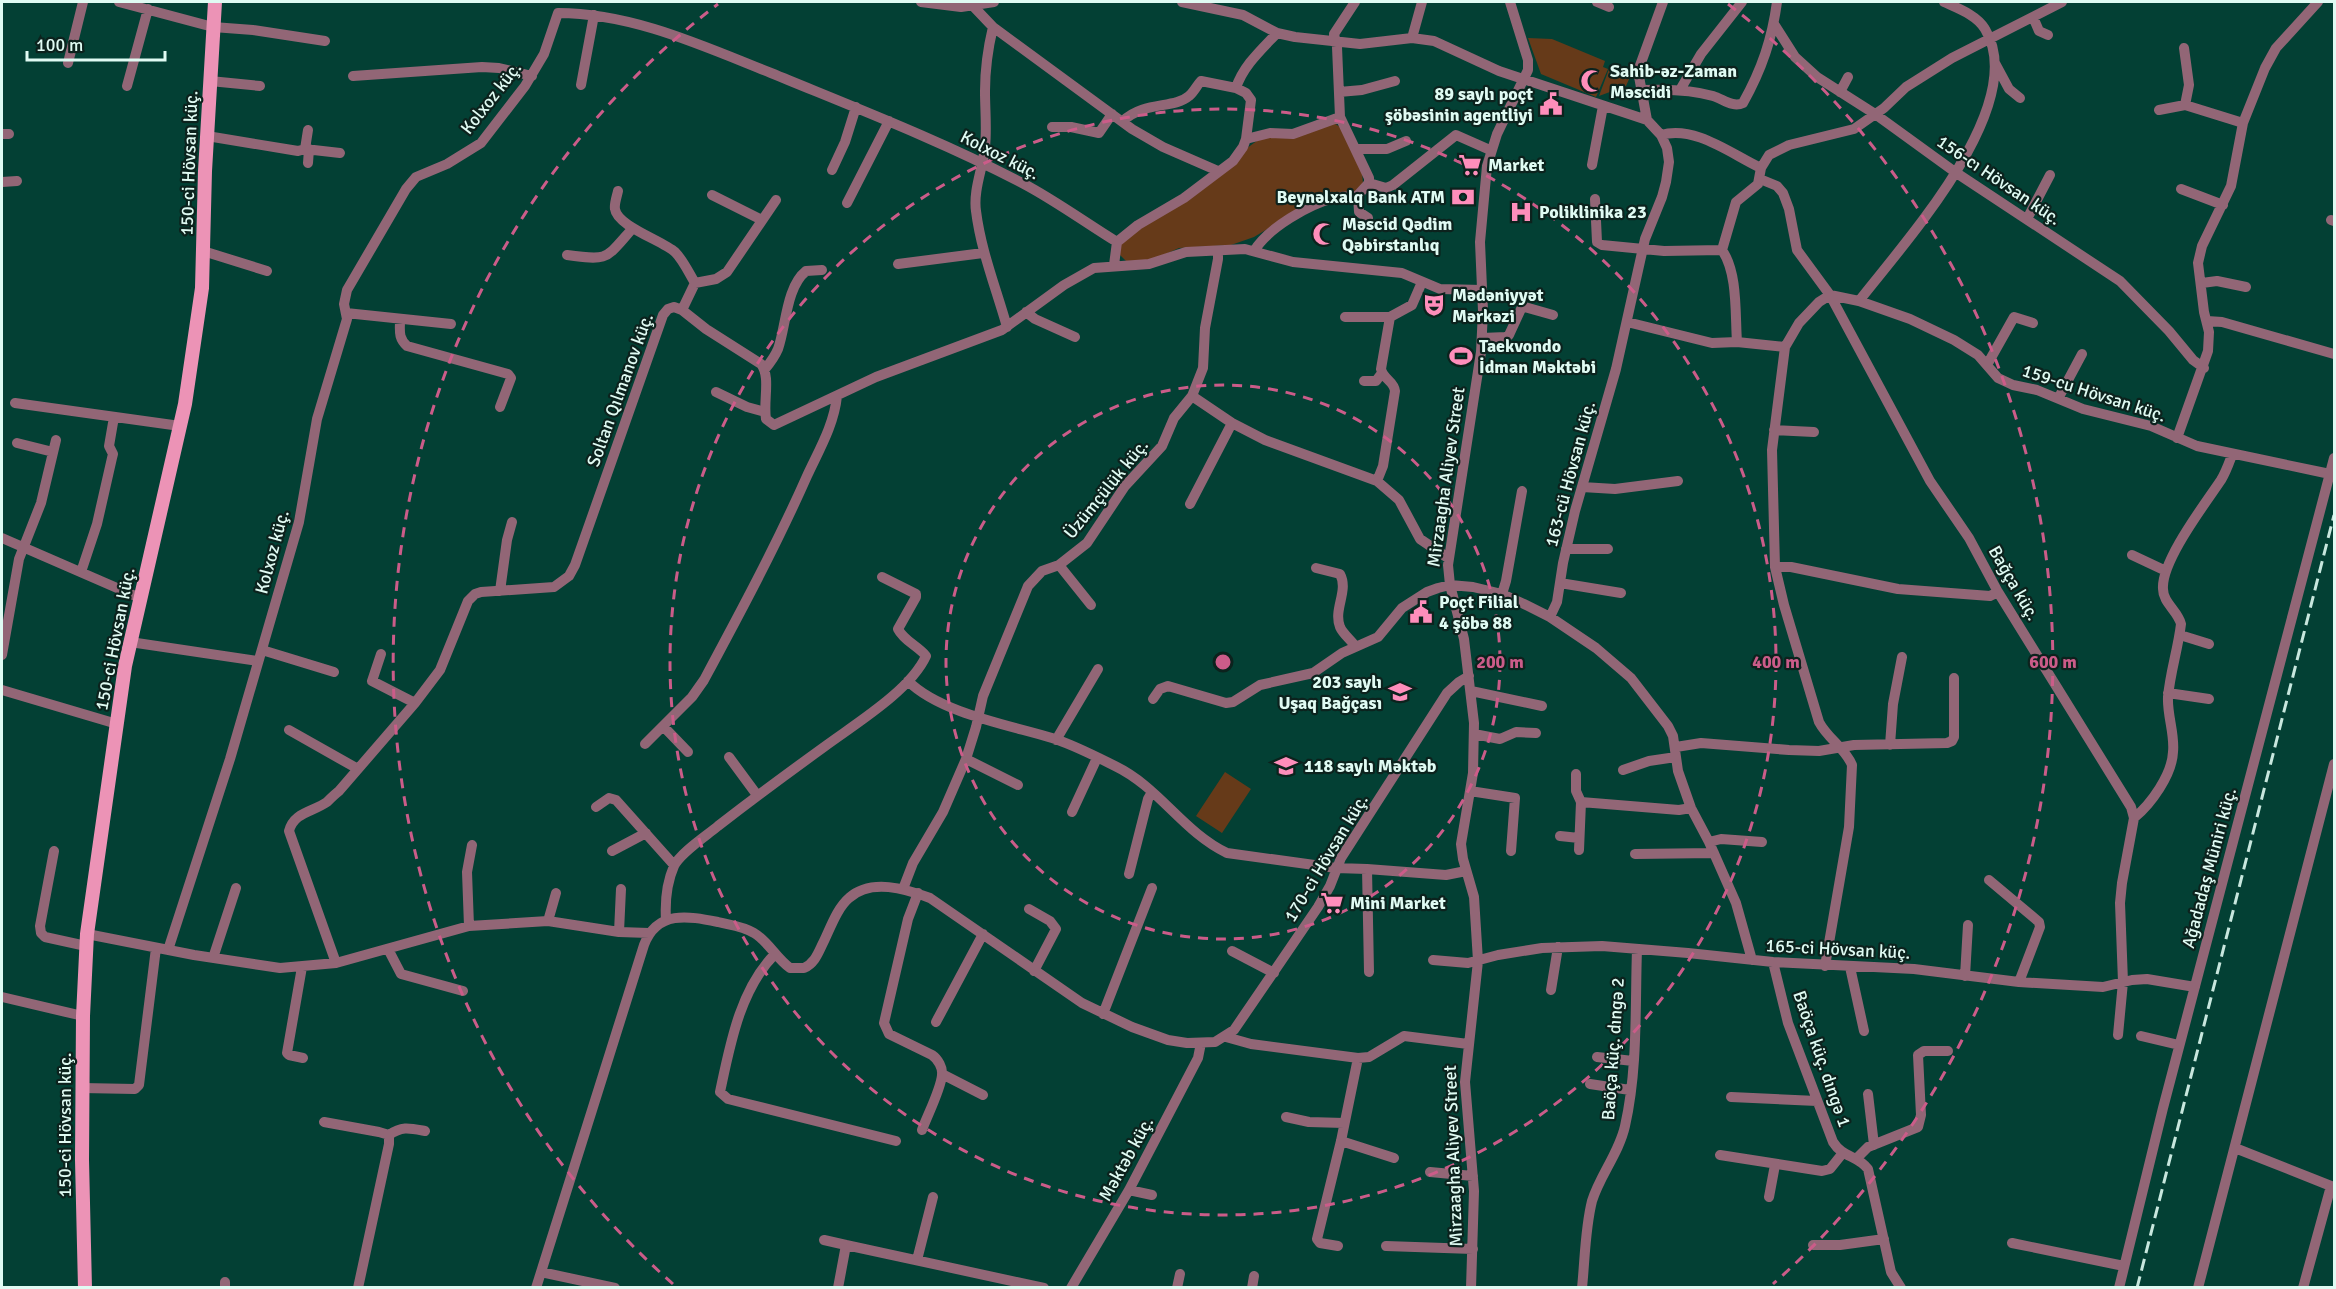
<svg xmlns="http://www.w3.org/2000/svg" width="2336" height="1289" font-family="Signika,sans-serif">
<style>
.green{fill:#663a19}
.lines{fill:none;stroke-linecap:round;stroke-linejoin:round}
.minor{stroke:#926676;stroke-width:10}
.major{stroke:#ec93b6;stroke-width:14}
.rail{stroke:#c8e7de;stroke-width:3;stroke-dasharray:12 6;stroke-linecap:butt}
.ring{fill:none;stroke:#cb5c89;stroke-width:3;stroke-dasharray:10 8}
.labels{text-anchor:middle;stroke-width:4.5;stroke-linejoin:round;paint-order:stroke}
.poi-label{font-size:18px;font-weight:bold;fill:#e0fbf3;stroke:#0c221d;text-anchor:start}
.street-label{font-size:18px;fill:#e0fbf3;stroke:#0c221d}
.centre{fill:#cb5c89;stroke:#0c221d;stroke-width:3}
.ring-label{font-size:18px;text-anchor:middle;font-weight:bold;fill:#cb5c89;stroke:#0c221d;stroke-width:4.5;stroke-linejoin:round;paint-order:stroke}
</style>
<rect width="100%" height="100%" fill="#034034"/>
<path class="green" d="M1528 38 1552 39 1605 61 1603 67 1608 69 1596 97 1541 74Z
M1609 69 1630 77 1626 86 1599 96Z
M1334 123 1340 127 1362 172 1363 184 1356 192H1329L1254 237 1231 245 1179 248 1148 262H1127L1119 254 1120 245 1129 235 1258 140Z
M1225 772 1251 789 1222 833 1196 816Z"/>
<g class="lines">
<path class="minor" d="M119 2 213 27 253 30 325 41
M921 2 961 7 994 2
M1182 2 1243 15 1277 33
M1597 2 1609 7
M973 6 993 27 1132 129 1163 147 1218 171
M2033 17 2039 31 2048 35
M1774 24 1795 57 1817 77 1875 114 1955 172 2120 281 2169 331 2193 360 2204 368
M993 27C988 48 985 70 985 91 985 110 987 129 985 147 983 168 973 190 976 211 981 251 996 288 1007 327
M1412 38 1422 2
M2184 48 2189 85 2185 105
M68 63 83 2
M1995 63 2009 89 2020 98
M353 76 482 67 499 68 532 76
M210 81 260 86
M581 85 594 15
M127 86 148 9
M1643 90C1666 89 1690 89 1713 96 1723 99 1733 108 1743 103 1762 69 1772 39 1777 2
M1680 90 1701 54 1742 2
M1339 92 1362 90 1395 81
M1840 92 1848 77
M2159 110 2185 105 2243 123
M1647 120 1638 71 1663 2
M1123 121C1144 101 1174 109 1189 96 1194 92 1197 85 1201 81L1236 88
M1052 127H1071L1099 133 1112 114
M2 134H9
M1661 135C1695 125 1731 154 1761 168
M207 136 298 151 305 149 308 130
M1246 139 1270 133 1293 134 1340 117
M305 149 340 153
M1356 149H1387L1406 141
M308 163 309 149
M1592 165 1603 106
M832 170 845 142 856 107
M1760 179 1777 186 1783 193 1789 209 1797 250 1830 295 1930 481 1969 538 1998 592 2131 807 2134 818 2122 883 2120 903 2123 982 2118 1035
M2 182 17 181
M1369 183 1386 188 1393 185 1456 135 1490 150
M2181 189 2223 205
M618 191C617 196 614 204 615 209 617 226 663 241 675 252 683 260 689 273 695 283L682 310
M712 195 762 220
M1358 195 1359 212 1368 218
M1595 199 1597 242 1602 245 1664 251 1722 250
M847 203 889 121
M2027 219 2050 175
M2331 220 2334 221
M203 251 267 271
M1254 251C1268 228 1309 204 1335 198 1343 196 1350 197 1358 195L1369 183V178L1340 117 1337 47 1334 34 1355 2
M567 255C610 261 605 259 633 228
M898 264 983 253
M1114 265 1117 242
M695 283 716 279 727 272 776 200
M2202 283 2217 281 2246 287
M1859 301C1903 244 2031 105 1985 29 1977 15 1957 8 1944 2
M1026 312 1035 319 1075 337
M346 313 451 324
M1345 317H1390
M400 320C400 331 398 338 407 346L508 374 511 378 500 407
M2207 321 2222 322 2334 354
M1627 322 1712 343 1737 342 1785 347
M1482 338 1506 337 1509 335 1521 309 1525 307 1553 315
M1737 342C1735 314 1738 273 1722 250L1736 202 1758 184 1761 168 1769 155 1789 145 1854 129 1884 108 1906 87 1952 58 2062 2
M1987 365 2014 317 2033 323
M765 369C770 363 775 356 778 349 786 327 786 287 806 271L822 270
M1364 381H1376L1382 373
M716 392 747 407 765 412
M1192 396 1232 423 1265 440 1377 481 1399 500 1420 539 1448 558
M2059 397 2082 354
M15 403 180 426
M1774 430 1814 432
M2177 438 2208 351 2209 332 2204 312 2198 263 2202 246 2231 186 2243 123 2265 68 2276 48 2318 2
M17 443 53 452
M1377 481 1383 466 1395 391C1394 381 1383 379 1381 369L1390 317 1412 305 1422 282
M1582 487 1615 489 1678 481
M1190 504 1232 423
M2 538 140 598
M1566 549H1608
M2132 555 2166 571
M1059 565 1091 605
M1775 567H1791L1898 589 1990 596 1998 592
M1316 568 1340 574C1349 591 1333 609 1340 627 1343 634 1351 640 1355 646
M81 572 97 524 112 458 113 454 109 446 114 417
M1560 583 1621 593
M500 591 507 540 512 522
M1502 594 1506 581 1522 491
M2180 635 2209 644
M130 642 258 661
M262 650 334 672
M381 654 372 681 415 703
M2 655 19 559 41 503 56 440
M908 681C940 713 1009 725 1052 738 1074 745 1095 756 1115 766 1159 787 1183 832 1227 853L1336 868 1367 869 1446 875 1466 871
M2 690 117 724
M1471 691 1542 706
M2168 693 2209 699
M1153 699 1160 689 1168 686 1226 703 1233 702 1260 685 1313 673 1342 653 1378 637 1402 608 1427 592 1438 588 1450 585 1473 587 1502 594 1524 604 1550 617 1596 648 1631 678 1668 726 1673 736 1678 771 1691 808 1709 842 1736 903 1752 960
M663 726 688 752
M289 730 358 769
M1474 734 1500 739 1516 732 1536 733
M1056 740 1098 669
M645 744 692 697 704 680C740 613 776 546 807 476 819 450 834 425 837 396
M1890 745 1893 704 1902 657
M1676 747 1701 743 1789 750 1819 751 1854 745 1947 743 1952 741 1954 737V678
M729 757 757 795
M966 759 1018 785
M1623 770 1649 761 1676 757
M1576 774V791L1581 802
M1470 791 1515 798 1511 851
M596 807 609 798 616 800 674 865
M1072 812 1097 758
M2134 818C2151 804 2172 775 2173 752 2175 734 2167 715 2168 697 2170 673 2178 649 2181 624 2178 611 2163 603 2163 589 2161 561 2205 504 2221 480 2226 472 2229 463 2232 455
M1560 836 1579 838
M1709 842 1721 839 1762 842
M1579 850 1581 802 1679 810 1691 808
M54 851 40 926 41 933 45 937 86 946
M612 851 646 833
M1635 854 1714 853
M1367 869 1369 972
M1129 874 1148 799 1152 792
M1989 880 2039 922 2040 927 2019 982
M903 889 913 863 943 812 966 759 976 727 983 696 1028 586 1042 571 1059 565 1087 543 1125 486 1162 446 1174 418 1192 396 1203 368 1205 328 1218 259V251
M918 893 908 919 884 1023 889 1034 932 1055C938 1059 943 1068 942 1075 941 1089 927 1116 922 1130
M1029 909 1050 921 1056 929 1034 971
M666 920C665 903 667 882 674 866 680 853 706 836 718 826 753 799 788 773 824 747 855 724 910 691 926 656 918 646 904 641 898 629L916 597V594L882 577
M548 921 556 893
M469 926 467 872 472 845
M619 932 621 889
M87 934 194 955 280 968 336 963 469 926 548 921 619 932 649 933
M388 949 401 974 463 991
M168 950 230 759 299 522 317 419 347 319 344 304 347 290 406 189 416 177 447 164 481 143 525 86 544 54 558 13C632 13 703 46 771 73 856 108 942 141 1024 184 1056 201 1086 223 1117 242L1138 225 1184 198 1233 161 1243 147 1246 139 1251 100 1246 93 1236 88C1243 66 1261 50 1277 33L1295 37 1360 44 1412 38 1434 41 1499 71 1647 120 1661 135 1667 148 1669 162 1666 182 1662 197 1645 239 1616 369 1575 511 1563 563 1557 602 1550 617
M1232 951 1274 973
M775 954C740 989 730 1045 720 1092L728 1099 896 1141
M213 958 236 888
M1433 960 1468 963 1498 955 1542 948 1602 946 1688 953 1773 962 1914 969 2019 982 2103 987 2132 980 2147 979 2195 987
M1773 962 1788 1023 1833 1142C1843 1158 1857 1155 1868 1169L1891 1272 1901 1288
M336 963 289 831C294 812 313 812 327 802 331 798 335 794 339 791L415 703 440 670 468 601 475 594 481 592 554 587 569 576 575 565 663 315 668 309 674 307 682 310 706 329 761 364C771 377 763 400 766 419L774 425 876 377 1002 330 1064 285 1094 268 1149 264 1186 252 1245 249 1293 262 1402 273 1440 289 1482 290
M1825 966 1849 827 1852 765C1845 748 1828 739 1819 722L1784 605 1775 567 1772 450 1785 347 1799 323 1819 302 1830 295 1859 301 1910 319 1954 340 1978 355 1998 378 2013 385 2037 390 2083 409 2151 426 2197 446 2330 474
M302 967 287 1053 289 1055 303 1058
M1850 967 1864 1031
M1965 976 1968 925
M1551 990 1558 947
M2 997 83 1016
M1103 1014 1152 888
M936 1022 983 934
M2141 1036 2179 1045
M1226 1037 1251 1044 1358 1058 1369 1057 1404 1036 1468 1044
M1597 1057 1633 1061
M942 1074 983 1095
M1590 1084 1630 1090
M82 1088 135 1089 139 1085 156 948
M1868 1094 1874 1145
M1731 1097 1817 1101
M1286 1117 1309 1122 1344 1123
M324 1122 379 1132 389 1135V1144L358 1288
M389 1135C402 1126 409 1128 425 1131
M1341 1141 1394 1158
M2235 1148 2331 1186
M1720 1155 1822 1171 1830 1169 1842 1154
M1856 1159 1868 1147 1918 1127 1921 1115 1918 1055 1924 1051H1948
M1430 1172 1473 1176
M1129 1190 1152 1195
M1769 1197 1775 1165
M824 1240 846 1245
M2012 1243 2124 1266
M1813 1245H1840L1884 1239
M1338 1246 1320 1243 1317 1239 1341 1141 1358 1058
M1386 1246 1473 1249
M917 1260 933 1197
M541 1272 615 1288
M225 1288V1282
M536 1288 644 945C657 910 688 916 718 922 730 925 743 926 754 933 768 941 776 958 790 968H804C815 963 818 953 823 943 830 929 837 908 849 898 871 878 906 889 930 898L1082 1003 1132 1027 1168 1040 1187 1043 1215 1042 1234 1030 1318 907 1330 886 1341 858 1447 693 1459 682 1469 676
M838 1288 846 1245 1044 1288
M1071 1288 1129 1190 1198 1058 1201 1043
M1177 1288 1180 1274
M1252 1288 1254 1276
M1471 1288 1474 1191 1465 1082 1478 961 1474 897 1463 859 1461 844 1473 773 1474 723 1464 639 1450 585 1448 565 1481 352 1483 311 1480 242 1487 166 1497 134 1528 70V60L1510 2
M1582 1288C1585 1259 1585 1229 1592 1201 1600 1175 1619 1153 1625 1126 1638 1069 1635 1007 1637 949
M2119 1288 2163 1108 2334 458
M2198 1288 2334 764
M2303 1288 2328 1197 2331 1186 2334 1187"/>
<path class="major" d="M85 1288 82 1160 83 1016 87 934 125 666 185 404 202 288 205 171 215 2"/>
<path class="rail" d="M2137 1288 2334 515"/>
</g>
<g class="ring">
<circle cx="1223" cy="662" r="277"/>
<circle cx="1223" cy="662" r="553"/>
<path d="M673 1284A830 830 0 0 1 718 4M1728 4A830 830 0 0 1 1773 1284"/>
</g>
<defs>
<g id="mosque-bare" transform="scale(1.8)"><path d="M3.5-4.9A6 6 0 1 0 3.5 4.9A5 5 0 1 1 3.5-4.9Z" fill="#fe8ebb" stroke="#0c221d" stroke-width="2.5" paint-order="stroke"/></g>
<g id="civic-bare" transform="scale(1.8)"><path d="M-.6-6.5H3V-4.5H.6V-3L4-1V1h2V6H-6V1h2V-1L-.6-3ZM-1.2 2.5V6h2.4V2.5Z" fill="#fe8ebb" stroke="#0c221d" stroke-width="2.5" paint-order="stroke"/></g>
<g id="supermarket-bare" transform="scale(1.8)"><path d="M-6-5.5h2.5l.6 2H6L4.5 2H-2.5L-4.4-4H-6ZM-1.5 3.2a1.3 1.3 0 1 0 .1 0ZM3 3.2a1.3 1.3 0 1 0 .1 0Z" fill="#fe8ebb" stroke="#0c221d" stroke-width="2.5" paint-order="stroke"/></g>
<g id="bank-bare" transform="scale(1.8)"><path d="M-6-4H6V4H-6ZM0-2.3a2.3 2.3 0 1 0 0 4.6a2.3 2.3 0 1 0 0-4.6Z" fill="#fe8ebb" stroke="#0c221d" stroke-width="2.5" paint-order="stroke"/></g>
<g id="hospital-bare" transform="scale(1.8)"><path d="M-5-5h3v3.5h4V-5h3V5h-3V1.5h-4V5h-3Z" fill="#fe8ebb" stroke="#0c221d" stroke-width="2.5" paint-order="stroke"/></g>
<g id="theatre-bare" transform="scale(1.8)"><path d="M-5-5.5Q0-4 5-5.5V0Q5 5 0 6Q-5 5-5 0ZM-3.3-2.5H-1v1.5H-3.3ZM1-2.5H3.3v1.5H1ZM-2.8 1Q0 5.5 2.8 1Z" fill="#fe8ebb" stroke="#0c221d" stroke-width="2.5" paint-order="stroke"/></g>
<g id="stadium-bare" transform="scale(1.8)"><path d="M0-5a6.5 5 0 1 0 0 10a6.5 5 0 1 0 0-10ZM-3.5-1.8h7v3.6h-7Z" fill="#fe8ebb" stroke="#0c221d" stroke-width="2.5" paint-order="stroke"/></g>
<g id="school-bare" transform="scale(1.8)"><path d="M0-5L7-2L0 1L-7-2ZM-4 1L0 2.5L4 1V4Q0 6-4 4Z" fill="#fe8ebb" stroke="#0c221d" stroke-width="2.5" paint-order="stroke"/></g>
</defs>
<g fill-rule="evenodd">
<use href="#mosque-bare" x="1592" y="81"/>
<use href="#civic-bare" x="1551" y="104"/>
<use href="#supermarket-bare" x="1470" y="165"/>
<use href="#bank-bare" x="1463" y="197"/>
<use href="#hospital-bare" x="1521" y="212"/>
<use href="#mosque-bare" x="1324" y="234"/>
<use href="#theatre-bare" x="1434" y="305"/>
<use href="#stadium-bare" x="1461" y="356"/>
<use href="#civic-bare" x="1421" y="612"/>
<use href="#school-bare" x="1400" y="692"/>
<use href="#school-bare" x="1286" y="766"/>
<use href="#supermarket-bare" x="1332" y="903"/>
</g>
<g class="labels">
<g class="poi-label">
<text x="1610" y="77">Sahib-əz-Zaman<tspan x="1610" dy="21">Məscidi</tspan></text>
<text x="1533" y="100" text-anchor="end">89 saylı poçt<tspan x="1533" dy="21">şöbəsinin agentliyi</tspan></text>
<text x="1488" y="171">Market</text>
<text x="1445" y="203" text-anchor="end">Beynəlxalq Bank ATM</text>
<text x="1539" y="218">Poliklinika 23</text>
<text x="1342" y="230">Məscid Qədim<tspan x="1342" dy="21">Qəbirstanlıq</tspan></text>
<text x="1452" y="301">Mədəniyyət<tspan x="1452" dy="21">Mərkəzi</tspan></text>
<text x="1479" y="352">Taekvondo<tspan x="1479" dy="21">İdman Məktəbi</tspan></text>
<text x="1439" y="608">Poçt Filial<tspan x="1439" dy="21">4 şöbə 88</tspan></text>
<text x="1382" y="688" text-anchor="end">203 saylı<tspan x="1382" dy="21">Uşaq Bağçası</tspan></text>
<text x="1304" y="772">118 saylı Məktəb</text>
<text x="1350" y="909">Mini Market</text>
</g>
<g class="street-label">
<text transform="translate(491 98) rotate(-52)" y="6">Kolxoz küç.</text>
<text transform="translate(1000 155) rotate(27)" y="6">Kolxoz küç.</text>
<text transform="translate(189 163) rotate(-88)" y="6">150-ci Hövsan küç.</text>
<text transform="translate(1999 180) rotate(34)" y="6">156-cı Hövsan küç.</text>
<text transform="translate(620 390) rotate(-70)" y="6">Soltan Qılmanov küç.</text>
<text transform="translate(2094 393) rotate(18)" y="6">159-cu Hövsan küç.</text>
<text transform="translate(1570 474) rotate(-75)" y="6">163-cü Hövsan küç.</text>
<text transform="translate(1446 477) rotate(-82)" y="6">Mirzaagha Aliyev Street</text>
<text transform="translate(1106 489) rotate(-51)" y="6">Üzümçülük küç.</text>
<text transform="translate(272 552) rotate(-75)" y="6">Kolxoz küç.</text>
<text transform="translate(2014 583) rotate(60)" y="6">Bağça küç.</text>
<text transform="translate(115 639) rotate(-79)" y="6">150-ci Hövsan küç.</text>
<text transform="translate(1326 858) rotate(-59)" y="6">170-ci Hövsan küç.</text>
<text transform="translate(2209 868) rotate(-75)" y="6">Ağadadaş Müniri küç.</text>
<text transform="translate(1838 949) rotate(3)" y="6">165-ci Hövsan küç.</text>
<text transform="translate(1613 1049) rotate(-86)" y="6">Baöça küç. dıngə 2</text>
<text transform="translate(1822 1059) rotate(71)" y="6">Baöça küç. dıngə 1</text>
<text transform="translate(65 1125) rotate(-90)" y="6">150-ci Hövsan küç.</text>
<text transform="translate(1453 1156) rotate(-92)" y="6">Mirzaagha Aliyev Street</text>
<text transform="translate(1126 1159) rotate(-61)" y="6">Məktəb küç.</text>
</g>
</g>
<circle cx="1223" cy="662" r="9" class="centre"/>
<g class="ring-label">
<text x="1500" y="668">200 m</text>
<text x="1776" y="668">400 m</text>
<text x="2053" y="668">600 m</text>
</g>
<rect width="2336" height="1289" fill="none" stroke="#e0fbf3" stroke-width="6"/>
<path d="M27 51v9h138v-9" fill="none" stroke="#e0fbf3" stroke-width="3"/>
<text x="36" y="51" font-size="18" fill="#e0fbf3" stroke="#0c221d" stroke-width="4.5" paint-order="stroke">100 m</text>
</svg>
